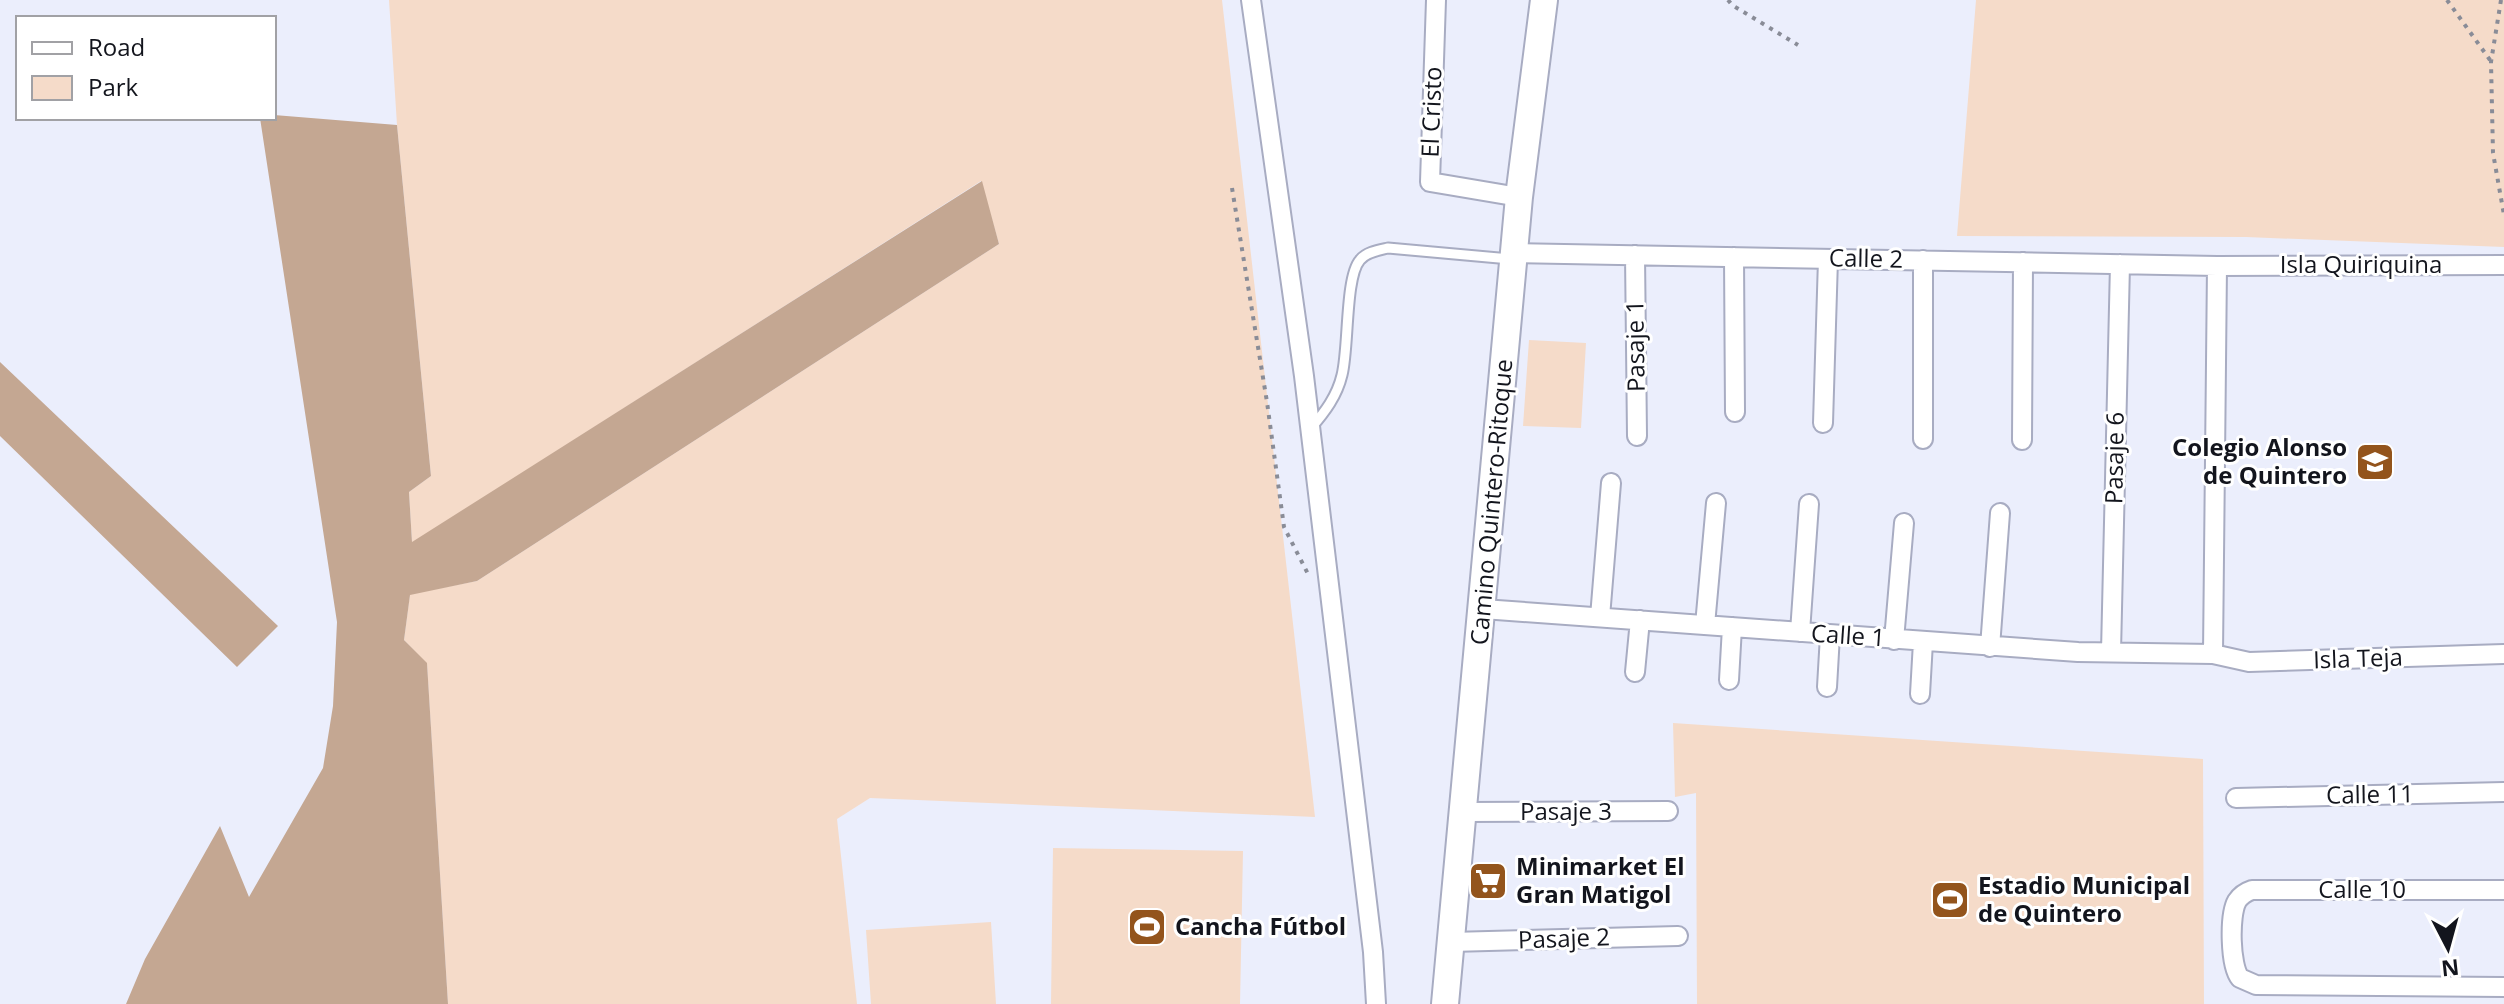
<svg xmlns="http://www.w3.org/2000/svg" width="2504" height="1004" font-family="'Open Sans',sans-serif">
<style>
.green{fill:#f5dbc9}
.forest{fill:#c4a792}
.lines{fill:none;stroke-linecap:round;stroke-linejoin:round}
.lane-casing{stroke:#a8acc2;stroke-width:13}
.street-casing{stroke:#a8acc2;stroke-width:22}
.secondary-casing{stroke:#a8acc2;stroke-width:30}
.path{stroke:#898c97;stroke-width:4;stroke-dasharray:4 6;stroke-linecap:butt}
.lane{stroke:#fff;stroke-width:9}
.street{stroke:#fff;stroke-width:18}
.secondary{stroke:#fff;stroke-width:26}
.labels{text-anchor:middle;stroke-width:6;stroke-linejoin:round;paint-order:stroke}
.street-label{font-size:24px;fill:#13151d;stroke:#fff}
.poi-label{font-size:24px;font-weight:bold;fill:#13151d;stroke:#fff;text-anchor:start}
</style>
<rect width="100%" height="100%" fill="#ebeefc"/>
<path class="green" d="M389 0H1222L1315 817 870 798 837 819 857 1004H448L427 664 404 640 410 594 477 581 999 244 981 181 412 543 409 492 431 476 397 125Z
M1976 0H2504V247L2246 237 1957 236Z
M1529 340 1586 343 1581 428 1523 426Z
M1673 723 2203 759 2204 1004H1697L1696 793 1675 797Z
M1053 848 1243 851 1240 1004H1051Z
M991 922 996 1004H871L866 930Z"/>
<path class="forest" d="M274 115 397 125 431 476 409 492 412 542 982 181 999 244 477 581 410 595 404 640 427 663 448 1004H126L145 959 220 826 249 897 323 768 333 706 337 622 260 118H274Z
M0 362 278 626 237 667 0 436Z"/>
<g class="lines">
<g class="lane-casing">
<path id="lane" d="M1311 428C1325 412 1337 396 1342 375 1349 348 1345 277 1360 260 1366 252 1379 250 1388 248L1510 259"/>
</g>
<g class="street-casing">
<path id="street" d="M1251 0 1304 376 1373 952 1376 1004
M1436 0 1430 182 1519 197
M1514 253 2217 266 2504 265
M1635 255 1637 436
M1734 257 1735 412
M1823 423 1828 259
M1923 439V260
M2022 440 2023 262
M1483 609 2078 652 2213 654 2249 662 2504 654
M1600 617 1611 483
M1705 625 1716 503
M1800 632 1809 504
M1894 640 1904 523
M1990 647 2000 513
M2111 652 2120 264
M2213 654 2217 266
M1635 672 1640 620
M1729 680 1732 627
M1827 687 1830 635
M1920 694 1923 642
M2236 798 2504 792
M1464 812 1668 811
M2504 890H2252C2246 892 2241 895 2237 901 2229 915 2230 966 2240 978L2256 985 2504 987
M1451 942 1678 936"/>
</g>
<g class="secondary-casing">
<path id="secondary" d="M1445 1004 1519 197 1544 0"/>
</g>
<path class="path" d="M1728 0 1732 5 1798 45
M2447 0 2490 60
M2501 0 2491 62 2493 153 2504 215
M1232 188 1267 402 1284 527 1308 574"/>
<use href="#lane" class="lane"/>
<use href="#street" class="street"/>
<use href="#secondary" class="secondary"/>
</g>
<defs>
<g id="school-square" transform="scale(2)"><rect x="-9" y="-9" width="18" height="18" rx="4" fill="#93541c" stroke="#fff"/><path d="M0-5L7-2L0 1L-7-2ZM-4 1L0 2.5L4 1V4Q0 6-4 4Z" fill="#fff"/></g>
<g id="supermarket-square" transform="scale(2)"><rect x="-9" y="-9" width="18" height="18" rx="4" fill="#93541c" stroke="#fff"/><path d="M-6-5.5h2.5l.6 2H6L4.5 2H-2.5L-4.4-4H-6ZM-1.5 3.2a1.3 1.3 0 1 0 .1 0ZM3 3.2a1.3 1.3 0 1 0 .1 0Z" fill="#fff"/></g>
<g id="stadium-square" transform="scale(2)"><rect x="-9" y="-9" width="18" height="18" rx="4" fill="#93541c" stroke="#fff"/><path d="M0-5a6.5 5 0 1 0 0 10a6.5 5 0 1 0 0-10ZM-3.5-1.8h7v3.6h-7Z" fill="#fff"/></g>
</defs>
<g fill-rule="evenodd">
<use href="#school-square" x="2375" y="462"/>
<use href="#supermarket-square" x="1488" y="881"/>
<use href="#stadium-square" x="1950" y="900"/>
<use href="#stadium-square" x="1147" y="927"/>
</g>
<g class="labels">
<g class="street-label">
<text transform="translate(1432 112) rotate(-88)" y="8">El Cristo</text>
<text transform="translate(1866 259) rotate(1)" y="8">Calle 2</text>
<text x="2361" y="273">Isla Quiriquina</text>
<text transform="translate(1636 346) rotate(-91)" y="8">Pasaje 1</text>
<text transform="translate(2115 458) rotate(-89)" y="8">Pasaje 6</text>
<text transform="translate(1492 502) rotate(-85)" y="8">Camino Quintero-Ritoque</text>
<text transform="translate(1848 636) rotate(4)" y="8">Calle 1</text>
<text transform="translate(2358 659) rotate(-2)" y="8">Isla Teja</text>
<text transform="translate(2370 795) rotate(-1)" y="8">Calle 11</text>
<text x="1566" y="820">Pasaje 3</text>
<text x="2362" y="898">Calle 10</text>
<text transform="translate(1564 939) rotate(-2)" y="8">Pasaje 2</text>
</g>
<g class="poi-label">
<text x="2347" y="456" text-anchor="end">Colegio Alonso<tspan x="2347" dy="28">de Quintero</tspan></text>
<text x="1516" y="875">Minimarket El<tspan x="1516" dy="28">Gran Matigol</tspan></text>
<text x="1978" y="894">Estadio Municipal<tspan x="1978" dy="28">de Quintero</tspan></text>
<text x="1175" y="935">Cancha Fútbol</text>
</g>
</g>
<rect x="16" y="16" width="260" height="104" fill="#ffffff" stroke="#a1a1a5" stroke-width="2"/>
<rect x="32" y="42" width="40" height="12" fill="#ffffff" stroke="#a1a1a5" stroke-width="2"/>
<text x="88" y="56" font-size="24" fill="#13151d">Road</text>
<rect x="32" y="76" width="40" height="24" fill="#f5dbc9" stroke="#a1a1a5" stroke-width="2"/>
<text x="88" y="96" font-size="24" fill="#13151d">Park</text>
<g transform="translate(2448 948) rotate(174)" stroke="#ffffff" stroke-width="6" paint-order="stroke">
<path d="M0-6L14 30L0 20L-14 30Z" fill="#13151d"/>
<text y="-12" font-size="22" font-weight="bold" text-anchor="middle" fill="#13151d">N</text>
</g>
</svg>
